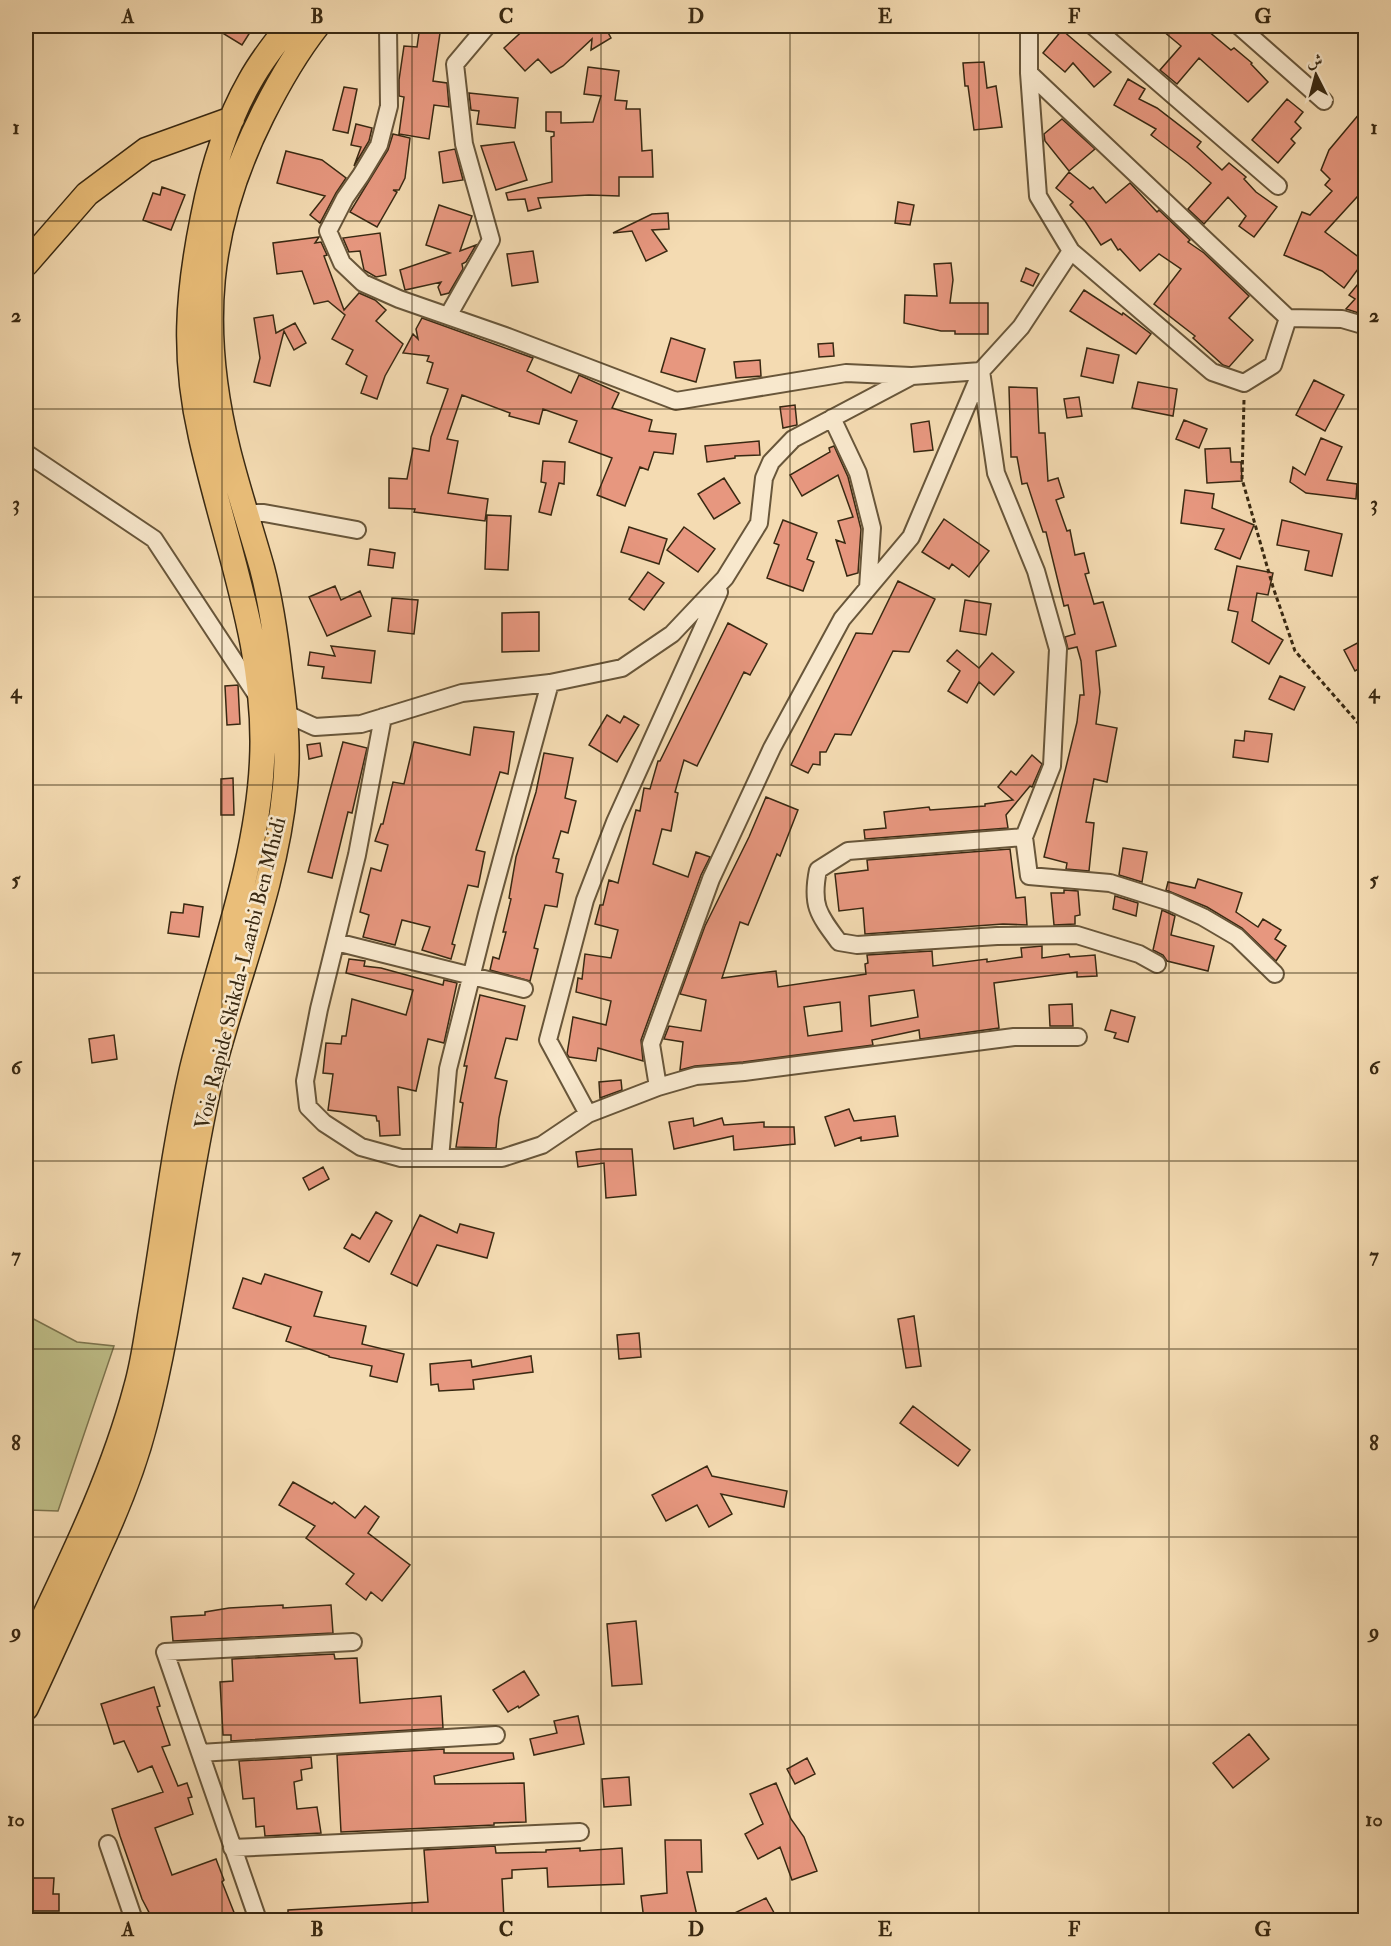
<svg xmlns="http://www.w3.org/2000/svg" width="1391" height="1946" font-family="'IM FELL Double Pica',Amiri,serif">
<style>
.green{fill:#bfbf89;stroke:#7c744e;stroke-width:1.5}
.building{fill:#e7977f;stroke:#392912;stroke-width:1.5;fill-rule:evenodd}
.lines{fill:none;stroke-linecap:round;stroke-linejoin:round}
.minor-casing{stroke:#68563a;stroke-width:20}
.highway-casing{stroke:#392912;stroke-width:27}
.path{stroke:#392912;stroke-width:3;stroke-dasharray:4.5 3;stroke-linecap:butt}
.minor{stroke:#f8e8cd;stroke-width:16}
.highway{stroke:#eabe79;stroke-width:24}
.grid{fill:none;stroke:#392912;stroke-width:1.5;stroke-opacity:0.55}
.labels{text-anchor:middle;stroke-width:5;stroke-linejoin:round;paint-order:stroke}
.street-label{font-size:21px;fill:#392912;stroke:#f8e8cd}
.neatline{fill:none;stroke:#392912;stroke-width:2}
.grid-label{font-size:20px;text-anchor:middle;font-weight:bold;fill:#392912}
</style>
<rect width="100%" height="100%" fill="#f4dbb2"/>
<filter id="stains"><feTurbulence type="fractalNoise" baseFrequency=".00333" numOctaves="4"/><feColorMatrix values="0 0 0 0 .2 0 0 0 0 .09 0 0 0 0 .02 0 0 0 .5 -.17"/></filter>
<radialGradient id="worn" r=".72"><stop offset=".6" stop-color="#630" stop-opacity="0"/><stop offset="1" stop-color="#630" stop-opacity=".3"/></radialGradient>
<path class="green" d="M26 1315 77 1342 114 1346 58 1511 29 1510 26 1519Z"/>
<path class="building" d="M211 26H254L242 45Z
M420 26H441L433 81 447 83 449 107 434 105 429 139 399 134 404 97 399 96V80L404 46 417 47Z
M528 26H607L605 27 611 38 591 50 592 39 563 66 551 73 538 59 525 71 504 48Z
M1157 26H1202L1231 50 1234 48 1252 63 1251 64 1268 82 1248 102 1199 58 1177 84 1160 70 1181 46Z
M1062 30 1111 72 1094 87 1073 63 1065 72 1043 53Z
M984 62 987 88 996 86 1002 127 974 130 968 86H965L963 63Z
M588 67 619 71 615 100 627 101 626 109H640L642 151 652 150 653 177H619V196L589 195 538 198 541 208 528 211 525 199 508 200 506 193 552 182 551 137 554 136V132L546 131V112H561V123L593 122 601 96 584 94Z
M1128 79 1145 89 1139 99 1157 108 1201 142 1197 147 1222 170 1229 163 1246 177 1244 179 1256 192 1277 207 1254 237 1239 226 1246 216 1228 197 1204 224 1188 209 1211 183 1188 163 1151 135 1156 129 1114 105Z
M344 87 357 89 348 133 333 130Z
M469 93 518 98 515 128 477 124 479 111 471 110Z
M1287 99 1303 112 1295 122 1301 128 1291 139 1295 143 1278 163 1252 140Z
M1365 107V192L1360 199 1357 197 1325 232 1364 261 1344 288 1322 271 1284 255 1302 212 1310 215 1332 191 1325 185 1330 179 1321 170 1329 150Z
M1062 119 1095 149 1069 171 1045 141 1044 134Z
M356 124 372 128 369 141 354 166 361 147 351 145Z
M393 134 410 138 405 178 399 190H393L397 192 377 227 350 212 388 150Z
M514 142 527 180 496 190 481 146Z
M455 149 463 180 443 183 439 152Z
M286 151 322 160 346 178 336 193 320 223 310 215 325 196 277 183Z
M1069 172 1090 189 1093 187 1106 203 1130 183 1157 212 1159 210 1190 240 1188 242 1204 253 1249 296 1229 318 1253 340 1229 367 1223 365 1193 338 1195 336 1154 304 1181 269 1159 254 1140 271 1120 249 1118 250 1111 239 1101 245 1085 221 1070 205 1073 202 1056 188Z
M162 187 185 195 171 230 143 220 153 193 160 195Z
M898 202 914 205 910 225 895 223Z
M439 205 472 216 460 251 476 245 466 262 462 264 463 269 449 293 441 295 438 287 441 282 405 290 400 270 450 253 426 245Z
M668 213 669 229 652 230 667 251 646 261 632 231 613 233 652 214Z
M380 233 386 275 376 277 364 270 360 251 349 252 343 238Z
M319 237 315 243 321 242 327 255 324 256 344 310 359 293 375 300 386 310 376 321 403 344 385 376 377 399 361 393 367 376 346 364 353 350 332 339 345 315 328 301 314 304 302 271 277 274 273 243Z
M533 251 538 282 512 286 507 254Z
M951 263 953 280 950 303H988V334H955V331H941L904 323 905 295 937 296 934 264Z
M1026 268 1039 274 1033 286 1021 281Z
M1358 284 1363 288 1365 286V315L1346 309 1355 299 1349 295Z
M1084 290 1122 315 1123 313 1151 334 1136 354 1070 311Z
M273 315 276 333 295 323 306 343 294 350 284 331 270 386 254 382 260 358 254 318Z
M422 318 533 358 527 371 571 393 579 375 619 393 612 408 652 420 649 431 676 434 673 454 654 452 648 470 640 467 625 506 597 495 612 458 569 442 577 421 543 409 539 424 509 416 510 413 462 395 447 439 458 441 448 493 488 499 485 521 414 512 415 509 389 508V478L407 479 413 448 429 451 431 437 448 389 427 383 433 363 427 361 429 356 403 353 413 334 418 339 416 329Z
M671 338 705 349 696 382 661 372Z
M833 343 834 356 819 357 818 344Z
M1087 348 1119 355 1113 383 1081 376Z
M760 360 761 376 736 378 734 362Z
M1314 380 1344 395 1325 431 1296 415Z
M1138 382 1177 389 1173 416 1132 408Z
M1009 387 1037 388 1039 433H1045L1048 481 1058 478 1064 497 1056 500 1067 531 1070 530 1075 555 1084 553 1089 573 1085 574 1094 604 1103 602 1116 646 1096 651 1100 692 1096 724 1117 728 1107 782 1094 779 1086 822 1094 823 1089 871 1066 869 1067 863 1044 857 1077 722 1080 695H1084L1081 661 1077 647 1068 649 1065 637 1075 634 1068 605 1064 606 1046 532H1043L1027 483 1022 484 1017 457H1011Z
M1079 397 1082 416 1067 418 1064 399Z
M795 405 797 425 783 428 780 407Z
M1184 420 1207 429 1199 448 1176 439Z
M929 421 933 450 914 452 911 424Z
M1321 438 1342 447 1327 480 1357 484 1356 499 1306 493 1290 482 1293 467 1305 475Z
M759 441 760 455 735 456V458L707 462 705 446Z
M834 446 848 477 861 529 858 573 847 576 836 540 845 543 838 521 853 517 838 475 802 496 790 475 830 452 829 448Z
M1230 448 1231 462H1241L1242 481 1207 483 1205 449Z
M543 461 565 462 564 484 559 483 551 515 539 512 546 483 541 482Z
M724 478 740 503 714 519 698 494Z
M1185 490 1214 494 1212 508 1254 525 1240 559 1215 549 1224 529 1181 523Z
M487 515 511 516 508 570 485 569Z
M944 519 989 551 969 577 952 564 949 569 922 552Z
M783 520 817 533 807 559 814 562 803 591 767 578 779 545 774 543Z
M1282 520 1342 534 1332 576 1305 570 1309 551 1277 545Z
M629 527 667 539 659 564 621 552Z
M684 527 715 549 698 572 667 550Z
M370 549 395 553 393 568 368 565Z
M1237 566 1273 573 1268 595 1257 593 1252 621 1283 640 1269 664 1232 642 1238 612 1228 610Z
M648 572 664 583 644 610 629 599Z
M898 581 935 599 909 652 893 651 851 735 835 734 826 752H820V765L813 764 808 773 791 765 856 633 872 634Z
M335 586 341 600 360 591 371 616 327 636 309 597Z
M392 598 418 600 414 634 388 631Z
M965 600 991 604 986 635 960 631Z
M539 612V651L502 652V613Z
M728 623 767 644 750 675 744 672 697 766 684 760 675 792 678 793 671 831 662 829 653 864 688 877 696 852 710 857 701 875 641 1040 643 1061 598 1048 596 1061 569 1057 567 1054 573 1017 606 1025 611 1001 576 992 578 978 582 979 585 954 611 958 618 930 595 924 600 905H603L609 880 618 883 636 810 640 811 644 788 650 789 658 761H660Z
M1365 639V665L1355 671 1344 650Z
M331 646 375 651 371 683 322 678 324 667 308 665 310 652 335 656Z
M957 650 979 668 992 653 1014 672 994 695 979 682 967 703 948 691 960 671 947 661Z
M1280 676 1305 687 1294 710 1269 699Z
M238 685 240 724 227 725 225 686Z
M607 715 620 723 624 716 639 725 617 762 589 745Z
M474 727 514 732 508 774 500 772 476 850 485 852 478 887 468 885 452 944 455 945 451 959 422 950 430 927 402 920 395 945 363 937 369 915 360 912 371 868 381 871 388 845 375 841 381 824H383L393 782 404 784 414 742 470 755Z
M1245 731 1272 734 1268 762 1233 757 1235 740 1244 741Z
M343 742 367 748 352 813 348 812 332 878 308 872Z
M320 743 322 756 309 759 307 745Z
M544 753 573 758 565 798 576 801 568 833 561 831 553 858 559 859 556 872 563 874 557 907 545 905 534 948 538 949 530 981 490 970 493 957 499 959 506 932H503L511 899 509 898 516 857 536 792Z
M1032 755 1042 764 1032 787 1030 786 1006 815 1008 828 865 839 864 830 886 828 884 812 929 807 930 810 985 806V804L1013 800 998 787 1011 771 1016 775Z
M233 778 234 815H221V779Z
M766 797 798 810 780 856 777 854 748 925 740 922 722 978 776 971 778 987 866 974 865 964 868 963 867 955 932 951 933 966 987 959V962L1022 957 1021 948 1042 946V958L1069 954 1070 957 1095 955 1097 976 1077 977V972L994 983 999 1028 920 1039 919 1030 872 1040 873 1045 743 1062 695 1066 680 1070 683 1042 664 1039 669 1026 701 1031 706 1000 680 994 705 926 749 837ZM914 990 918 1017 871 1026 869 996ZM840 1002 842 1031 808 1036 804 1007Z
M1123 848 1147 852 1142 882 1119 875Z
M1010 849 1016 898 1025 897 1027 925 1003 924 865 934 863 908 839 911 835 874 868 870 867 860Z
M1198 879 1242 893 1236 912 1258 927 1263 919 1281 930 1275 939 1286 946 1276 961 1242 928 1207 907 1166 890 1168 882 1195 888Z
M1064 890 1078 891 1080 915 1075 916V924L1054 925 1051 893H1064Z
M1115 896 1138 903 1136 916 1113 909Z
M184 904 203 907 199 937 168 933 171 912 183 913Z
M1162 910 1175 916 1171 935 1214 946 1208 971 1167 961 1163 955 1153 950Z
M349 959 365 961 364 966 381 968 443 985 444 980 457 983 444 1043 428 1039 416 1091 398 1087 400 1135 380 1136 379 1121H377L376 1116 328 1110 333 1074 323 1073 326 1043 341 1044 342 1036H346L352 999 406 1015 413 990 346 973Z
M480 995 525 1006 517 1040 506 1038 495 1078 507 1081 499 1118 496 1148 456 1147 463 1103 460 1102 467 1066H464Z
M1072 1004 1073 1026H1050L1049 1005Z
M1111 1010 1135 1017 1128 1042 1114 1038 1116 1033 1105 1030Z
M114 1035 117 1059 92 1063 89 1039Z
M621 1080 622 1090 600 1098 599 1082Z
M849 1109 854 1121 895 1116 898 1136 861 1141V1137L835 1146 825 1117Z
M693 1118 694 1126 722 1118 724 1125 764 1122V1127H794L795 1144 734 1150 733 1136 674 1149 669 1122Z
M599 1149H632L636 1195 606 1198 604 1163 578 1167 576 1152Z
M323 1167 329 1179 309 1190 303 1178Z
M376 1212 392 1221 369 1262 344 1248 352 1234 360 1239Z
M420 1215 457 1233 460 1224 494 1233 487 1258 437 1245 417 1286 391 1274Z
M265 1274 322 1292 314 1316 366 1326 362 1344 404 1354 397 1382 370 1376 372 1366 329 1357V1356L286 1341 291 1327 233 1308 243 1278 261 1284Z
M914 1316 921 1366 906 1368 898 1319Z
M639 1333 641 1357 619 1359 617 1335Z
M531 1356 533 1372 473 1380 474 1389 439 1391 438 1384 431 1385 430 1364 471 1360 472 1367Z
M913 1406 970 1450 958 1466 900 1423Z
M707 1466 712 1476 787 1491 784 1507 721 1494 732 1514 709 1527 697 1505 666 1521 652 1495Z
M293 1482 332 1504 334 1502 355 1518 365 1506 379 1517 368 1533 410 1565 382 1601 371 1592 366 1600 346 1584 354 1574 306 1538 315 1526 279 1505Z
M283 1605V1608L331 1605 333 1633 173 1641 171 1617 205 1615V1612L229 1608Z
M636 1621 642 1684 612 1686 607 1624Z
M334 1654 335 1659 357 1658 360 1703 441 1696 443 1728 231 1741V1735H223L220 1682 233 1681 232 1659Z
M524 1671 539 1695 519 1708 518 1706 508 1712 493 1690Z
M154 1687 160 1706 157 1707 170 1745 162 1747 178 1786 187 1783 192 1797 188 1798 193 1814 155 1828 172 1875 216 1859 224 1880 222 1882 237 1920H153L142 1899 120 1836 112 1809 163 1792 152 1766 138 1772 124 1741 114 1744 101 1704Z
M578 1716 584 1744 534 1755 530 1739 557 1733 554 1721Z
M1249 1734 1269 1759 1233 1788 1213 1763Z
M444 1749V1753H513L514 1759 434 1776 435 1784 524 1783 526 1822 494 1823V1825L341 1832 337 1755Z
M311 1757 312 1768 301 1770 302 1780 294 1782 297 1809 317 1807 321 1833 265 1836 264 1826 256 1827 254 1798 243 1799 239 1761Z
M807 1758 815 1774 795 1784 787 1769Z
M629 1777 631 1805 604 1807 602 1779Z
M776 1783 791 1819 804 1837 817 1871 792 1880 780 1847 758 1859 745 1834 763 1824 750 1794Z
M665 1840H701L702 1872H687L698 1920H644L641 1896 667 1893Z
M495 1846 496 1853 546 1852V1850L580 1848V1851L622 1848 624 1884 548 1887 547 1868 512 1870V1878L502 1879 504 1920H288V1910L428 1902 424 1850Z
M26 1878H54L53 1894H59V1911H26Z
M766 1898 778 1920H720Z"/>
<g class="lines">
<g class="minor-casing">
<path id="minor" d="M389 26 388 28 389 106 379 145 361 175 345 198 328 231 342 263 363 283 399 299 508 337 676 401 846 373 911 376
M1029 26V73
M1093 26 1278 186
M1239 26 1324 101
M448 316 491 240 464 144 455 64 487 26
M1288 318 1342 319 1366 326
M981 371 996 473 1036 571 1058 649 1052 766 1024 837 848 851 818 870C811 905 818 914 839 942L857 945 997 936 1077 935 1139 954 1157 964
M832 418 858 473 872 528 868 588
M26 453 154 539 258 697
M246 513H264L357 530
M281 708 289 715 315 727 361 724 462 693 550 683 622 668 672 634 725 578 759 523 764 478 771 462 793 439 912 376 981 371 1021 327 1071 251 1212 372 1244 383 1273 365 1288 318 1029 73 1038 196 1071 251
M383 717 357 855 319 1009 305 1081 308 1107 324 1123 361 1147 401 1158H502L542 1145 588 1114 658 1087 696 1076 744 1072 1014 1037H1078
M1024 837 1029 876 1110 883 1170 902 1203 917 1237 937 1275 974
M336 942 524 989
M658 1087 651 1044 711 879 772 748 842 619 911 537 981 372
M588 1114 548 1040 585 900 615 822 719 592
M440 1158 448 1069 487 914 550 683
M200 1753 496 1735
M108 1844 134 1920
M232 1848 580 1832
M258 1920 165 1652 353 1642"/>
</g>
<g class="highway-casing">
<path id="highway" d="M26 264 87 194 146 150 232 119
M26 1655C67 1568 111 1482 136 1388 144 1361 147 1332 152 1304 165 1226 174 1147 192 1069 216 970 257 865 262 762 268 650 225 545 201 437 183 358 187 296 203 217 212 170 226 123 250 81 261 61 275 43 289 26
M26 1708C51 1655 75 1601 99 1548 118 1507 134 1467 145 1424 175 1310 184 1192 211 1077 235 981 276 886 285 787 289 749 285 710 280 673 276 638 271 602 262 568 251 529 238 490 228 450 198 328 206 228 262 116 278 84 295 54 317 26"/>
</g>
<path class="path" d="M1244 400 1242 479 1273 587 1295 651 1366 732"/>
<use href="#minor" class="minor"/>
<use href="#highway" class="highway"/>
</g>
<path class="grid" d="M222 26V1920M412 26V1920M601 26V1920M790 26V1920M979 26V1920M1169 26V1920M26 221H1366M26 409H1366M26 597H1366M26 785H1366M26 973H1366M26 1161H1366M26 1349H1366M26 1537H1366M26 1725H1366"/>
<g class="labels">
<g class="street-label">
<text transform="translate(240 973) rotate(-76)" y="7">Voie Rapide Skikda-Laarbi Ben Mhidi</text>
</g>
</g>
<rect width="1391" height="1946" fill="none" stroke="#f4dbb2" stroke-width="66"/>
<g transform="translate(1316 75) rotate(354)" stroke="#f8e8cd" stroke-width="4.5" paint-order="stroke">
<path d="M0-4.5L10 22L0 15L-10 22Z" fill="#392912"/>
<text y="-9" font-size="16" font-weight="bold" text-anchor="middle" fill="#392912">ش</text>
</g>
<rect x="33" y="33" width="1325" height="1880" class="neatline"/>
<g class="grid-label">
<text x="128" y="23">A</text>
<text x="317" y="23">B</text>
<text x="506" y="23">C</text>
<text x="696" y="23">D</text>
<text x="885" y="23">E</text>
<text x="1074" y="23">F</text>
<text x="1263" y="23">G</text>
<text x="16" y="134">1</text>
<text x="1374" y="134">1</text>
<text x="16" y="322">2</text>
<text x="1374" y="322">2</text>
<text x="16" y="510">3</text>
<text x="1374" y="510">3</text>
<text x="16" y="698">4</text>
<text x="1374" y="698">4</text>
<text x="16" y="886">5</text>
<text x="1374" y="886">5</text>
<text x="16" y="1074">6</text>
<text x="1374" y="1074">6</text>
<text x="16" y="1262">7</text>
<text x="1374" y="1262">7</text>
<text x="16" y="1450">8</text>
<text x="1374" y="1450">8</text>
<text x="16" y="1638">9</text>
<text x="1374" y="1638">9</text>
<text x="16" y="1826">10</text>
<text x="1374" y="1826">10</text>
<text x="128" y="1936">A</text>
<text x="317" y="1936">B</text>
<text x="506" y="1936">C</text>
<text x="696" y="1936">D</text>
<text x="885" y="1936">E</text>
<text x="1074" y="1936">F</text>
<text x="1263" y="1936">G</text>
</g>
<rect width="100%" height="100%" filter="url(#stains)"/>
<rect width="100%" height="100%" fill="url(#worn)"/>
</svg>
